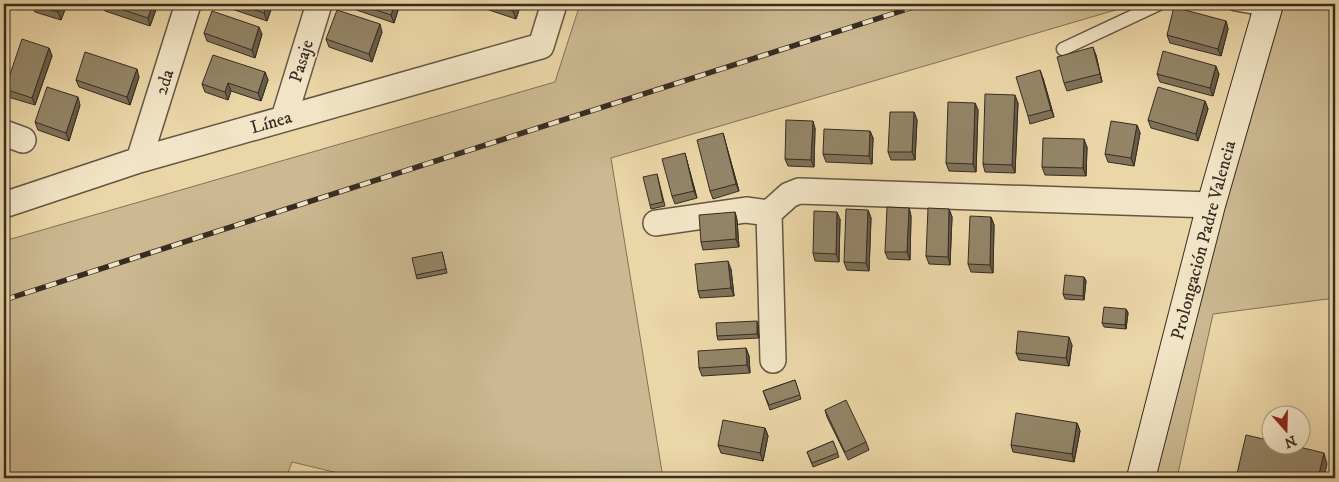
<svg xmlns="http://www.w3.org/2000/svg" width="1339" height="482" font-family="'IM FELL DW Pica',serif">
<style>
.green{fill:#ccb991;stroke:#80735a}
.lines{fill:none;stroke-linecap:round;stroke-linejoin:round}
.lane-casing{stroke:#625744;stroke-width:15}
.street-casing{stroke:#625744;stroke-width:28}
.secondary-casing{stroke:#352d23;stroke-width:30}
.lane{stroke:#f2e4c6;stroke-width:12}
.street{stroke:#f2e4c6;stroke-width:25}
.secondary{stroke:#f2e4c6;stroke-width:28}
.rail-casing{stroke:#352d23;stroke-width:5.5}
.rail{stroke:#f2e4c6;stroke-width:4;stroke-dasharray:11;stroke-linecap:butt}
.wall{fill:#7f7259;stroke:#352d23}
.shaded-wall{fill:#685d49;stroke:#352d23}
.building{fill:#948568;stroke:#352d23}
.labels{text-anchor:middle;stroke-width:4;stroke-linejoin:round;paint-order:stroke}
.street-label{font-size:18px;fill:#352d23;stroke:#f2e4c6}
</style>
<rect width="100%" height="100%" fill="#ebd6a7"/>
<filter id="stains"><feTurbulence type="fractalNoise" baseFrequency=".004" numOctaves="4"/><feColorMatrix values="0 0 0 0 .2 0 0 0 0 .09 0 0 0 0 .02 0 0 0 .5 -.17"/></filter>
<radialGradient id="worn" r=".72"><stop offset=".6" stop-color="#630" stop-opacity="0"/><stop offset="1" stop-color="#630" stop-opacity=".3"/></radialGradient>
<path class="green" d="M580 4H1136L611 158 663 478H359L292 462 286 478H4V241L555 82Z
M1256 4H1335V298L1213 314 1177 478H1135Z"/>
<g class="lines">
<g class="lane-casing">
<path id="lane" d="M1234 4 1267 10
M1063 49 1159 4"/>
</g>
<g class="street-casing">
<path id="street" d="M284 118 319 4
M4 133 23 140
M139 160 188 4
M4 205 139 160 541 46 554 4
M656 223 746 210 769 213
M773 360 769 213 789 195 799 191 1211 205"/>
</g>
<g class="secondary-casing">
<path id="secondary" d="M1141 478 1211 205 1269 4"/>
</g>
<use href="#lane" class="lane"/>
<use href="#street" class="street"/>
<use href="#secondary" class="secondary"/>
<g class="rail-casing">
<path id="rail" d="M4 300 923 4"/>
</g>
<use href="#rail" class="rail"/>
</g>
<path class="wall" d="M4 4H23L21 10 4 5Z
M32 4H67L61 20 35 12Z
M102 4H158L150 26 105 11Z
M222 4H273L267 21 223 6Z
M342 4H400L394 23 342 5Z
M471 4H521L516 19Z
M800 4H811L802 7Z
M1226 21 1228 29 1221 56 1170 43 1167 35Z
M382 32 372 62 329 47 326 39Z
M204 33 262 34 255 58 207 41Z
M49 48 52 56 35 105 8 97 5 89Z
M1096 55 1102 82 1067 91 1064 83Z
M265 72 268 80 261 101 231 91 228 100 205 92 202 84Z
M1157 74H1219L1213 96 1160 82Z
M139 77 130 105 79 87 76 80Z
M1043 78 1054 117 1030 124 1028 116Z
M1205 101 1208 109 1198 141 1151 128 1148 120Z
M975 103 978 110 976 172 949 171 946 163Z
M1018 103 1015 173 985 172 983 164Z
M80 105 69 141 38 130 35 122Z
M914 112 917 120 915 160H891L888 152Z
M1137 125 1140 133 1134 166 1108 162 1105 154Z
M815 128 814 167 788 166 785 159Z
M870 131 873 138 872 164 826 162 823 154Z
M723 133 739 191 713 199 710 191Z
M1087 147 1086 176 1045 175 1042 167Z
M687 161 697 198 675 204 672 196Z
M657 174 665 206 651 209 650 205Z
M909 208 911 216 910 260 888 259 885 252Z
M949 209 952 217 950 265 929 264 926 256Z
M868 210 871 218 869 271 847 270 844 262Z
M735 212 737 220 739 247 703 250 701 242Z
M991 217 994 225 993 273 971 272 968 264Z
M840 219 839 262 815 261 813 253Z
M442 252 447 273 417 279 416 275Z
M731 269 734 296 700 298 698 291Z
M1084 277 1086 281 1084 300 1065 299 1063 294Z
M1126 309 1128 313 1126 329 1104 327 1102 323Z
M758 325 759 338 718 340 717 336Z
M1072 345 1069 366 1019 360 1016 353Z
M746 348 749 356 750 373 702 376 699 368Z
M795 380 801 399 770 410 763 391Z
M825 410 866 442 869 450 848 460 827 417Z
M1077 423 1080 431 1074 462 1013 452 1011 445Z
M765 428 768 436 763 461 721 453 718 445Z
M833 441 839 457 813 467 807 452Z"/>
<path class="shaded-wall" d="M19 4H23L21 10Z
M61 4H67L61 20 58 12Z
M153 4H158L150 26 148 18Z
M267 4H273L267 21 264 13Z
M395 4H400L394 23 391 15Z
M516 4H521L516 19 513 11Z
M1226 21 1228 29 1221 56 1218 49Z
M380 24 382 32 372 62 369 54Z
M259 27 262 34 255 58 252 50Z
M1093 47 1096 55 1102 82 1100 74Z
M49 48 52 56 35 105 32 98Z
M1216 66 1219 74 1213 96 1210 88Z
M137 69 139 77 130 105 127 97Z
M1040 70 1043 78 1054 117 1051 110Z
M265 72 268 80 261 101 258 93Z
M228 83 231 91 228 100 225 92Z
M1015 95 1018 103 1015 173 1012 165Z
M78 97 80 105 69 141 66 133Z
M1205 101 1208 109 1198 141 1196 134Z
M975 103 978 110 976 172 973 164Z
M914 112 917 120 915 160 912 152Z
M813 121 815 128 814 167 811 160Z
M1137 125 1140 133 1134 166 1131 158Z
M870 131 873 138 872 164 869 156Z
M723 133 725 141 739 191 736 184Z
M1084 139 1087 147 1086 176 1083 168Z
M685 153 687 161 697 198 694 191Z
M909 208 911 216 910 260 907 252Z
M949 209 952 217 950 265 948 257Z
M868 210 871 218 869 271 866 263Z
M735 212 737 220 739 247 736 239Z
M837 212 840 219 839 262 836 254Z
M991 217 994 225 993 273 990 265Z
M728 261 731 269 734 296 731 288Z
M1084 277 1086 281 1084 300 1083 296Z
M1126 309 1128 313 1126 329 1125 325Z
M757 321 758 325 759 338 757 334Z
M1069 337 1072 345 1069 366 1066 358Z
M746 348 749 356 750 373 747 365Z
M1077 423 1080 431 1074 462 1072 454Z
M765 428 768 436 763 461 760 453Z
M1324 453 1327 464 1324 478H1318Z"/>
<path class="building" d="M32 4H61L58 12Z
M105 4H153L148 18Z
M236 4H267L264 13Z
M358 4H395L391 15Z
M491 4H516L513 11Z
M1174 7 1226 21 1218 49 1167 35Z
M337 10 380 24 369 54 326 39Z
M212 11 259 27 252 50 204 33Z
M22 39 49 48 32 98 5 89Z
M1093 47 1100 74 1064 83 1057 57Z
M1163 51 1216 66 1210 88 1157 74Z
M85 52 137 69 127 97 76 80Z
M213 55 265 72 258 93 228 83 225 92 202 84Z
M1040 70 1051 110 1028 116 1016 77Z
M47 87 78 97 66 133 35 122Z
M1158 87 1205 101 1196 134 1148 120Z
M985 94 1015 95 1012 165 983 164Z
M948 102 975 103 973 164 946 163Z
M890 112H914L912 152H888Z
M786 120 813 121 811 160 785 159Z
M1111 121 1137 125 1131 158 1105 154Z
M824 129 870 131 869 156 823 154Z
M723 133 736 184 710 191 697 140Z
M1043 138 1084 139 1083 168 1042 167Z
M685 153 694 191 672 196 662 159Z
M657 174 663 202 650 205 643 177Z
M887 207 909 208 907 252H885Z
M928 208 949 209 948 257 926 256Z
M846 209 868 210 866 263 844 262Z
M814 211 837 212 836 254 813 253Z
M735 212 736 239 701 242 699 215Z
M970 216 991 217 990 265 968 264Z
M442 252 446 269 416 275 412 258Z
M728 261 731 288 698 291 695 264Z
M1065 275 1084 277 1083 296 1063 294Z
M1104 307 1126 309 1125 325 1102 323Z
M757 321V334L717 336 716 323Z
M1018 331 1069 337 1066 358 1016 353Z
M746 348 747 365 699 368 698 351Z
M795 380 800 395 769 405 763 391Z
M846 400 866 442 845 452 825 410Z
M1016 413 1077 423 1072 454 1011 445Z
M723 420 765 428 760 453 718 445Z
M1246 435 1272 441V444H1287L1324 453 1318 478H1236Z
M833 441 838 453 812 463 807 452Z"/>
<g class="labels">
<g class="street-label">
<text transform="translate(301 61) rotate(-73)" y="6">Pasaje</text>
<text transform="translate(164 82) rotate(-72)" y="6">2da</text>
<text transform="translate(271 122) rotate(-16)" y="6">Línea</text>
<text transform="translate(1203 240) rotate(-75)" y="6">Prolongación Padre Valencia</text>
</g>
</g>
<rect width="1339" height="482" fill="none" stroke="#ebd6a7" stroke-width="20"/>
<rect x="5" y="5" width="1329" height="472" fill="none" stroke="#352d23" stroke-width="2.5"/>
<rect x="10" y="10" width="1319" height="462" fill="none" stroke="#352d23"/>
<g transform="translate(1286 430) rotate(160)"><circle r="24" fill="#f2e4c6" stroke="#a69b85"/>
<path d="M0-4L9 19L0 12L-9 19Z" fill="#8f2418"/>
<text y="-8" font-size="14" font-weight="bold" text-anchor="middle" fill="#352d23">N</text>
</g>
<rect width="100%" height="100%" filter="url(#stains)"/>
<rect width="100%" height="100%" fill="url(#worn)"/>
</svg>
